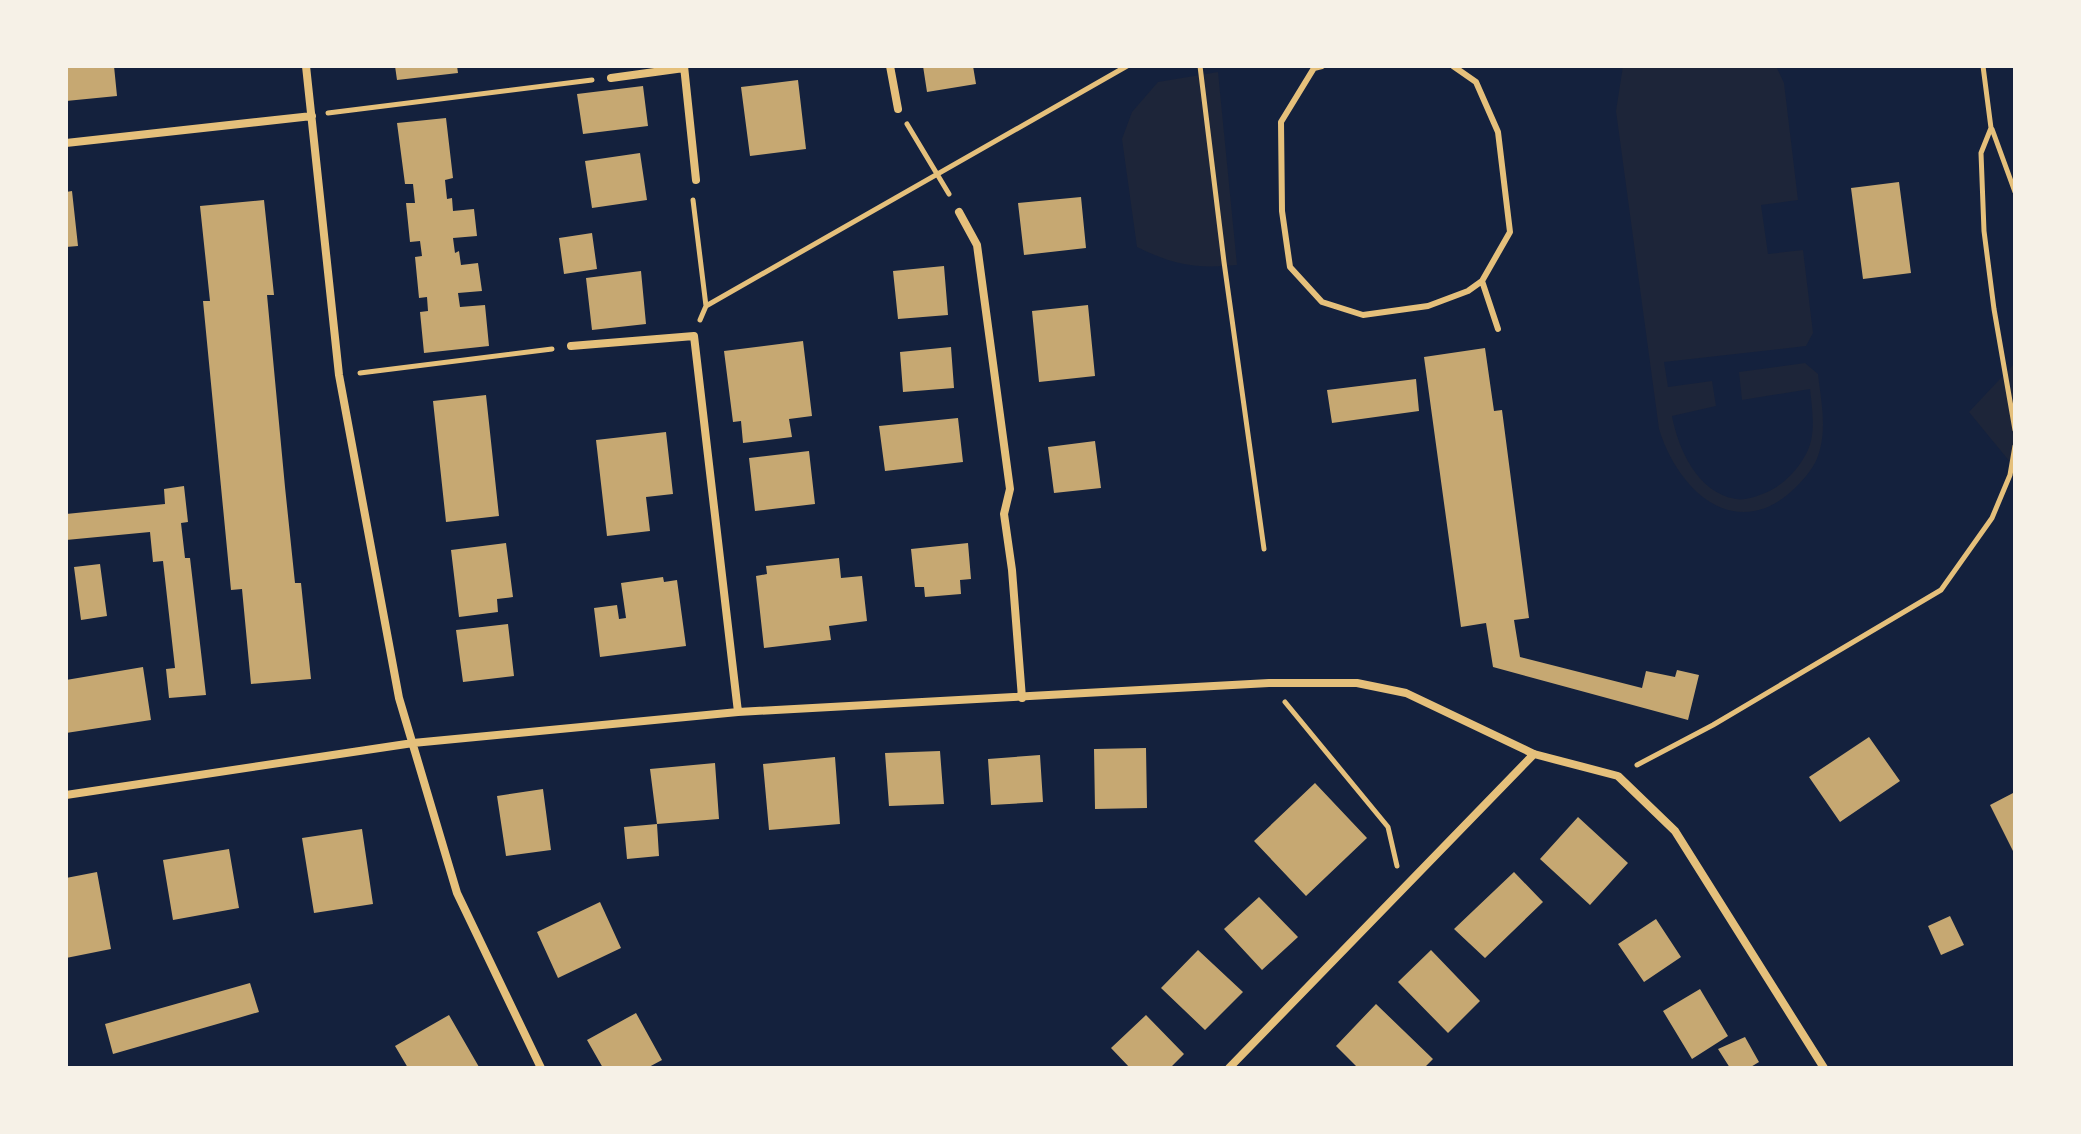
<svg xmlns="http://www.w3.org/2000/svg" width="2081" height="1134" font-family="Manrope,sans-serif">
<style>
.green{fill:#1d2539}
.building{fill:#c6a872}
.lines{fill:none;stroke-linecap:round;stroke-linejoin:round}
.path{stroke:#e5c07b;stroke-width:5}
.service{stroke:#e5c07b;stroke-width:6}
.minor{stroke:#e5c07b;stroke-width:8}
</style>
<rect width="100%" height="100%" fill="#14213d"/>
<path class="green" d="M1623 66H1776L1784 83 1798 200 1761 205 1768 254 1803 250 1813 333 1806 346 1664 362 1668 387 1712 381 1716 406 1672 416C1678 448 1697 493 1736 499 1745 501 1757 496 1765 493 1784 485 1799 469 1808 450 1816 432 1812 408 1810 389L1742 400 1739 372 1805 363 1818 374C1821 401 1827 427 1819 453 1815 467 1805 478 1795 488 1736 545 1678 491 1659 429L1616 111Z
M1218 72 1237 265C1196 269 1174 265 1137 247L1122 139 1132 112 1158 82Z
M2015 363V468L1969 412Z"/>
<path class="building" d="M66 66H114L117 96 66 101Z
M395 66H457L458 73 397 80Z
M923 66H973L976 84 927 92Z
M798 80 806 149 750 156 741 87Z
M643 86 648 126 583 134 577 94Z
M446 118 453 178 445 180 447 199 452 198 453 211 474 209 477 236 453 238 455 253 459 251 461 265 478 263 482 291 458 293 460 307 485 305 489 346 424 353 420 312 428 311 427 297 419 298 415 257 422 256 420 241 410 242 406 203H415L413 184H405L397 123Z
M640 153 647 200 592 208 585 161Z
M1899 182 1911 273 1863 279 1851 188Z
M72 191 78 246 66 247V192Z
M1081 197 1086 248 1024 255 1018 203Z
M264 200 274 295H267L285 487 295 583H301L311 679 251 684 242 589 231 590 203 301H210L200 206Z
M592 233 597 269 564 274 559 238Z
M944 266 948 315 898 319 893 271Z
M641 271 646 324 592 330 586 278Z
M1088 305 1095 376 1039 382 1032 311Z
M803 341 812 416 789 419 792 437 743 443 741 421 733 422 724 351Z
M951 347 954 388 903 392 900 352Z
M1485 348 1494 411 1502 410 1529 618 1514 620 1520 657 1642 688 1646 671 1675 677 1677 670 1699 675 1688 720 1493 667 1486 623 1461 627 1424 357Z
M1416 379 1419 411 1332 423 1327 390Z
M486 395 499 516 446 522 433 401Z
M958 418 963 462 885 471 879 426Z
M666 432 673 494 646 497 650 531 607 536 596 440Z
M1095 441 1101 488 1054 493 1048 447Z
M809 451 815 504 755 511 749 458Z
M184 486 188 522 181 523 185 558H190L206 695 169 698 166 669 175 668 163 561 153 562 150 532 66 540V514L165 504 164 489Z
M506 543 513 597 497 599 498 612 459 617 451 550Z
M968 543 971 579 960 580 961 594 925 597 924 587H915L911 549Z
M839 558 841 578 862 576 867 621 829 626 831 640 764 648 756 576 767 574 766 566Z
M100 564 107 616 81 620 74 567Z
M663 577 664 582 677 580 686 646 600 657 594 608 617 605 619 619 626 618 621 583Z
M508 624 514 676 463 682 456 630Z
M143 667 151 720 66 733V680Z
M1869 737 1900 781 1840 822 1809 777Z
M1146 748 1147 808 1095 809 1094 749Z
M940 751 944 804 889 806 885 753Z
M1040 755 1043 802 991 805 988 759Z
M835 757 840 824 769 830 763 764Z
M715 763 719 819 657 824 650 769Z
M1315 783 1367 838 1306 896 1254 841Z
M543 789 551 850 506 856 497 796Z
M2015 792V855L1990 805Z
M1578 817 1628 863 1590 905 1540 859Z
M657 824 659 856 627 859 624 827Z
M362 829 373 904 314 913 302 838Z
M229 849 239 908 173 920 163 860Z
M97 872 111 949 66 958V878Z
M1514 872 1543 902 1485 958 1454 929Z
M1259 897 1298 937 1262 970 1224 929Z
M600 902 621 948 558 978 537 932Z
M1950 916 1964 945 1941 955 1928 926Z
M1656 919 1681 957 1644 982 1618 944Z
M1198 950 1243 992 1205 1030 1161 988Z
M1431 950 1480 1001 1448 1033 1398 982Z
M250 983 259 1012 113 1054 105 1024Z
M1700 989 1728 1036 1692 1059 1663 1011Z
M1376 1004 1433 1059 1424 1068H1358L1336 1046Z
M636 1013 662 1060 647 1068H603L587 1040Z
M449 1015 479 1067 408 1068 395 1046Z
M1146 1015 1184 1054 1170 1068H1130L1111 1048Z
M1745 1037 1759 1062 1749 1068H1730L1718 1049Z"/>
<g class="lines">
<path class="path" d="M1200 66 1224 262 1264 549
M1983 66 1991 128 1981 153 1984 231 1994 309 2015 430
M328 113 592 80
M907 124 949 194
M1992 129 2015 192
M693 200 706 306 700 320
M706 306 1127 66
M360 373 552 349
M1285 702 1388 827 1397 866
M1637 765 1713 725 1941 590 1992 518 2010 475 2015 446"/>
<path class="service" d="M1322 66 1314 68 1281 122 1282 211 1290 267 1322 302 1363 315 1428 306 1468 291 1482 281 1510 232 1498 132 1476 82 1453 66
M1482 281 1498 329"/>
<path class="minor" d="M306 66 339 375 399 698 457 893 541 1068
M684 66 696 180
M890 66 898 109
M611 78 684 68
M66 143 312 116
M959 212 977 245 1010 489 1004 514 1012 570 1022 698
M571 346 694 336 738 712
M66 795 413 743 738 712 1269 683H1357L1406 693 1534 754 1618 776 1675 831 1824 1068
M1229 1068 1534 754"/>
</g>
<rect width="2081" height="1134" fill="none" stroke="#f6f1e7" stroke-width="136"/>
</svg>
